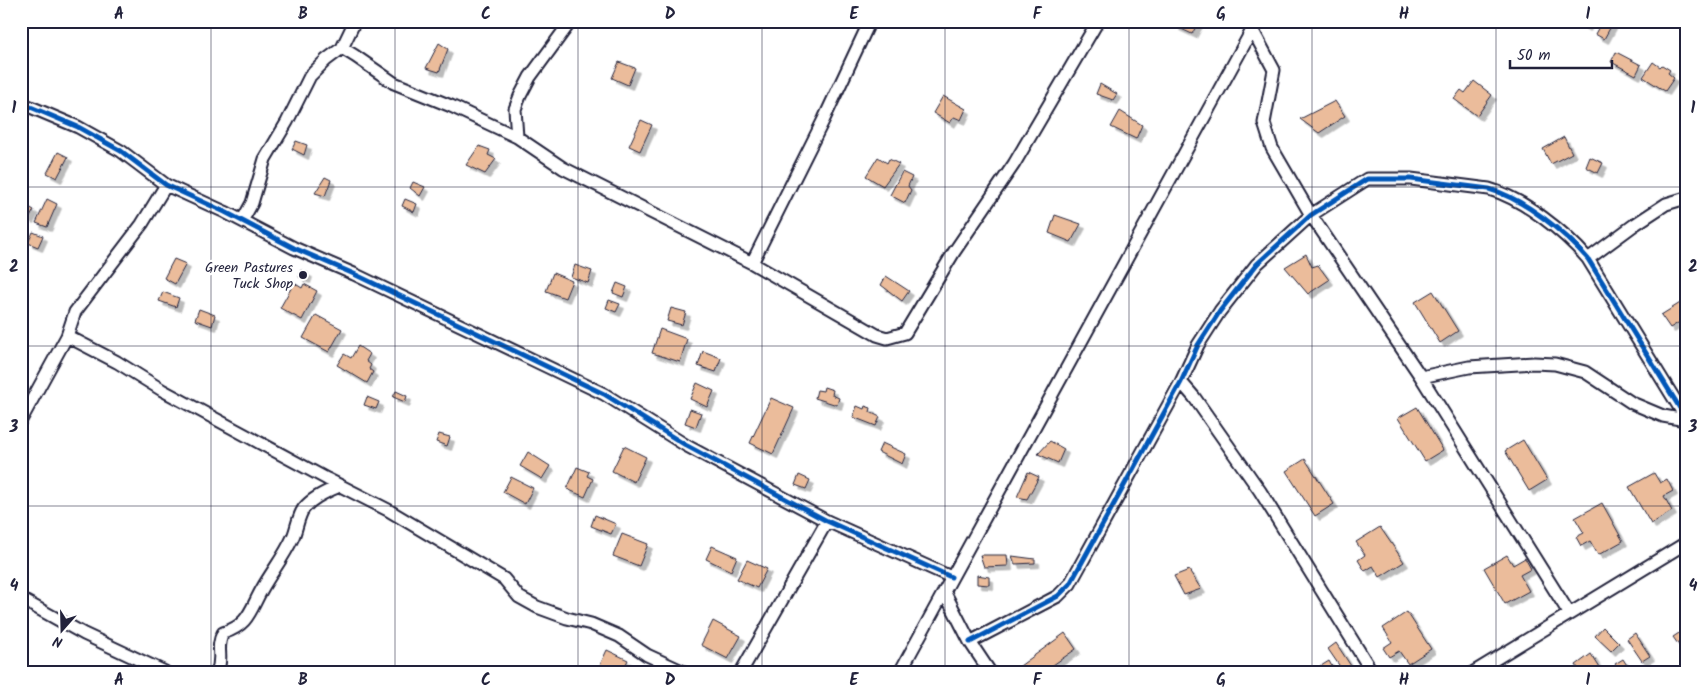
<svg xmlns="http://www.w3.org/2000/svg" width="1707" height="693" font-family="Kalam,sans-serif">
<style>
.building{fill:#ebbc9b;stroke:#22223b;filter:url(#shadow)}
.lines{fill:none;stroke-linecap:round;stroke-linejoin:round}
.minor-casing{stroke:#22223b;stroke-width:15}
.minor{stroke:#fff;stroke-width:11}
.cycleway-casing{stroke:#fff;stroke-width:8}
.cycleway{stroke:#0057b8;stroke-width:5}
.grid{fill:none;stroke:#22223b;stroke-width:1;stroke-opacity:0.55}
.poi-dot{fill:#22223b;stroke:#fff;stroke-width:2}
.labels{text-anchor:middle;stroke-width:4.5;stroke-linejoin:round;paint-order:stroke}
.poi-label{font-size:14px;fill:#22223b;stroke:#fff;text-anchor:end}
.neatline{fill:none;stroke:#22223b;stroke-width:2}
.grid-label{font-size:16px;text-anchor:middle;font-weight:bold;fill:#22223b}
</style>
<defs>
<filter id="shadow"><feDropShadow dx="4.5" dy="4.5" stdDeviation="0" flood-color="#0004"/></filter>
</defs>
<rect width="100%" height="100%" fill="#fff"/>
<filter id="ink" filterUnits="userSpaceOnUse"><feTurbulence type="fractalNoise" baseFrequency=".02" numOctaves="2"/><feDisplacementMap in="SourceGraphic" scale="10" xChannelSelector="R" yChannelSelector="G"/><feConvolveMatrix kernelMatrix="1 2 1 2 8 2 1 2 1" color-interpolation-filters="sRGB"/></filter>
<g filter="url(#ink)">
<path class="building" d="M1177 21H1199L1192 34 1175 26Z
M1576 21H1589L1586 27Z
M1602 21H1614L1604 39 1595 34Z
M439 43 448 49 439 72 426 68Z
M1616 52 1641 65 1636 75 1611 62Z
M619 62 635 68 628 85 612 78Z
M1653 62 1660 67 1662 65 1670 70 1668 73 1674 78 1665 91 1643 77Z
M1474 81 1492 95 1477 116 1454 99 1461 90 1465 93Z
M1100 84 1117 94 1113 100 1096 94Z
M943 96 966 109 961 120 954 117 950 123 933 113Z
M1335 101 1345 116 1319 133 1300 119Z
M1120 111 1142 125 1136 139 1111 127Z
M641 120 652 125 640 151 629 146Z
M1564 137 1572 153 1551 164 1543 149Z
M296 141 307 145 304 155 292 149Z
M479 146 490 150 488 155 496 159 485 174 466 165Z
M58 152 68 157 57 178 47 173Z
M878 157 887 163 889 159 899 164 883 186 866 176Z
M1590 157 1603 163 1598 173 1586 167Z
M902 172 912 177 908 186 911 190 905 203 890 195Z
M325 177 331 180 325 196 315 193Z
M413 182 425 187 420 196 410 188Z
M47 199 57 204 47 227 36 223Z
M405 199 417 204 414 212 402 206Z
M25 205 34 210 29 219 21 215Z
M1055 215 1081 224 1071 242 1049 233Z
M33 232 43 236 38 247 28 243Z
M1306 254 1312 267 1318 265 1329 280 1308 294 1285 267Z
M174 259 186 264 175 284 164 278Z
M575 265 592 271 588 283 571 277Z
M301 270 308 273 306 279 299 277Z
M553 273 572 281 565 298 546 291Z
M886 276 909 291 902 301 881 285Z
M294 283 302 288 304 284 317 291 302 320 280 308Z
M617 283 627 287 623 297 613 293Z
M1433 291 1458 331 1440 343 1415 302Z
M163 292 179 298 176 307 159 301Z
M609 300 620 304 616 312 606 308Z
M1685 300 1686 318 1670 328 1661 315Z
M671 308 686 312 682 325 667 321Z
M199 309 215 315 212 326 195 320Z
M316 315 342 329 329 352 303 338Z
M660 329 687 339 680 362 652 353Z
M358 346 370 354 366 361 371 365 369 369 373 372 367 383 337 365 344 354 351 358Z
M703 351 721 358 716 372 698 366Z
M1686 358V370L1680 361Z
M697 383 714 391 707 407 690 399Z
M824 387 833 390 832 395 839 398 837 405 815 398 817 390 823 391Z
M396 391 407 396 405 402 393 397Z
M367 397 379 402 376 409 364 405Z
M771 398 794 408 773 454 750 443Z
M857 406 864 409 865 406 871 408 870 412 880 417 876 426 853 417Z
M1417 407 1443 450 1425 461 1398 418Z
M690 409 701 413 696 427 685 423Z
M439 434 450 437 447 446 436 442Z
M1523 440 1547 480 1529 491 1505 451Z
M1050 441 1064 449 1058 463 1038 454Z
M882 443 906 454 902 464 878 452Z
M624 446 646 457 634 482 612 471Z
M528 452 550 466 542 479 520 466Z
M1305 459 1334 504 1315 516 1286 471Z
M577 467 589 472 587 476 593 479 585 497 567 489Z
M1028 472 1039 477 1027 499 1017 497Z
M1654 473 1660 483 1667 479 1673 491 1664 496 1672 511 1651 524 1629 487Z
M799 475 810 480 806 489 795 485Z
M511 477 533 488 525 504 503 492Z
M1602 503 1623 541 1598 555 1590 541 1581 546 1576 537 1584 533 1575 518Z
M595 515 616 524 611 534 591 526Z
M1380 527 1404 562 1380 577 1373 566 1365 571 1358 560 1365 555 1356 542Z
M622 534 648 544 639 566 613 556Z
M712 546 737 557 731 571 706 559Z
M980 555H1007L1008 566 984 567Z
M1507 555 1513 565 1525 558 1531 569 1520 575 1529 591 1505 604 1484 568Z
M1012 556 1035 559V563L1015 564Z
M747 560 767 569 757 588 737 579Z
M1189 570 1201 589 1184 595 1174 576Z
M977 575 989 577V585L977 584Z
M1407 612 1431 649 1408 664 1399 651 1389 657 1383 648 1392 642 1383 628Z
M713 621 741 636 728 659 701 645Z
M1603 627 1619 643 1611 651 1595 636Z
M1682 631 1686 636V649L1683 651 1673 637Z
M1065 633 1076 649 1043 672H1024L1020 666Z
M1635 633 1650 656 1642 661 1627 639Z
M1336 643 1351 666 1343 671 1328 649Z
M607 650 628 660 622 672H603L598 669Z
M1591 654 1600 668 1597 671V672H1580L1576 665Z
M1623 659 1630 670 1637 665 1641 672H1621L1615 664Z
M1329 661 1335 672H1318L1316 669Z"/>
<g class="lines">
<g class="minor-casing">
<path id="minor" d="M1252 29 1274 70 1264 123 1272 148 1311 215 1421 377 1569 613
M342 48 355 56 394 83 451 106 517 137 563 168 752 263 877 335 887 338 905 333 954 252 1014 164 1098 21
M21 103 78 127 121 151 166 185 225 212 294 248 354 274 604 394 687 446 827 521 951 577
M517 137 515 109 520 96 530 77 571 21
M242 221 252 203 265 159 287 122 310 76 326 60 342 48 355 21
M1588 259 1634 225 1666 204 1686 198
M752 263 824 119 870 21
M67 336 117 362 162 390 327 479 388 510 504 579 519 597 537 607 567 618 591 624 619 636 647 655 684 672
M1421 377 1469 367 1534 363 1555 364 1585 372 1632 403 1663 416 1686 420
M1181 382 1194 397 1260 491 1372 672
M21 420 67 336 75 312 142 224 166 185
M945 593 970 642 990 672
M21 599 84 634 165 672
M970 642 1058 596 1070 584 1181 382 1198 345 1220 311 1257 264 1311 215 1367 179H1411L1489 189C1524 199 1565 232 1588 259L1686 418
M217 672C224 656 215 649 223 633 249 625 250 610 262 589 272 571 284 557 293 537 297 528 298 516 304 508 313 497 327 492 339 486
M741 672 827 521
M900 672 1257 21
M1474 672 1686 543"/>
</g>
<use href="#minor" class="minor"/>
<g class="cycleway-casing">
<path id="cycleway" d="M21 103 78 127 121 151 166 185 225 212 294 248 354 274 604 394 687 446 827 521 951 577
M970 642 1058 596 1070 584 1181 382 1198 345 1220 311 1257 264 1311 215 1367 179H1411L1489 189C1524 199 1565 232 1588 259L1686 418"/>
</g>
<use href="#cycleway" class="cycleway"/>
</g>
</g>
<path class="grid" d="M211 21V672M395 21V672M578 21V672M762 21V672M945 21V672M1129 21V672M1312 21V672M1496 21V672M21 187H1686M21 346H1686M21 506H1686"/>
<circle class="poi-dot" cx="303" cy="275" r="5"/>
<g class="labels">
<g class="poi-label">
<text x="293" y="272">Green Pastures<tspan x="293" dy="16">Tuck Shop</tspan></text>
</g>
</g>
<rect width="1707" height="693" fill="none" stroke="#fff" stroke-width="55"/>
<g transform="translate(62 630) rotate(200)" stroke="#ffffff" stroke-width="4" paint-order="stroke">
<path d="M0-4L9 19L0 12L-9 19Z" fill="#22223b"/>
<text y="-8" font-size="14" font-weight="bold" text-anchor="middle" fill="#22223b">N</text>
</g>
<path d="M1510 60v8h102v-8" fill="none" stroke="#22223b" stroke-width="2.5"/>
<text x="1517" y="60" font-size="15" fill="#22223b" stroke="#ffffff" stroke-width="4" paint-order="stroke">50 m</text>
<rect x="28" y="28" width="1652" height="638" class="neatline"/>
<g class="grid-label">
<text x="119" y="19">A</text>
<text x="303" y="19">B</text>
<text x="486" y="19">C</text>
<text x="670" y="19">D</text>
<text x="854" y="19">E</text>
<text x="1037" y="19">F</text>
<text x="1221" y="19">G</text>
<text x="1404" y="19">H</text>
<text x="1588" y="19">I</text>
<text x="14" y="113">1</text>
<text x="1693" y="113">1</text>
<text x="14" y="272">2</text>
<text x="1693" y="272">2</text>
<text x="14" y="432">3</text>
<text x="1693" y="432">3</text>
<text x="14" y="591">4</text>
<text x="1693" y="591">4</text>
<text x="119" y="685">A</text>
<text x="303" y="685">B</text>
<text x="486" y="685">C</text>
<text x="670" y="685">D</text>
<text x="854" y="685">E</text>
<text x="1037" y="685">F</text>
<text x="1221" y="685">G</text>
<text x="1404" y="685">H</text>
<text x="1588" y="685">I</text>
</g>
</svg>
